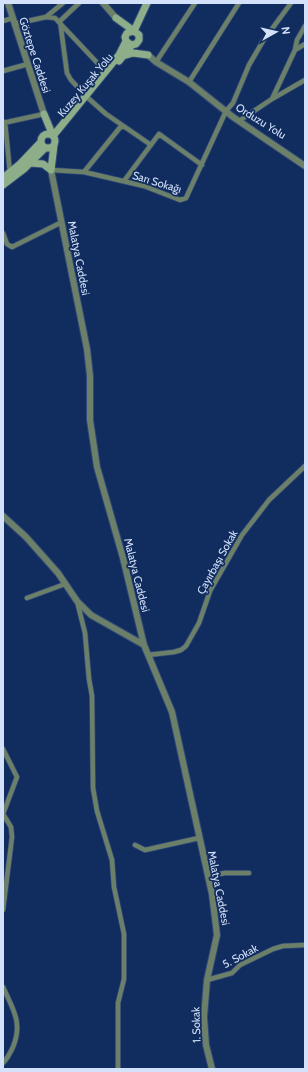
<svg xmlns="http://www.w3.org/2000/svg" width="308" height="1072" font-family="Cabin,sans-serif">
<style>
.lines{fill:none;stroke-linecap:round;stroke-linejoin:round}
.minor-casing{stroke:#304977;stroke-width:6}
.tertiary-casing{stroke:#304977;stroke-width:8}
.secondary-casing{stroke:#304977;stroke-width:9}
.minor{stroke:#6c8069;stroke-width:4.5}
.tertiary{stroke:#6c8069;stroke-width:6}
.secondary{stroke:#8dae88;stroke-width:7}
.labels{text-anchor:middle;stroke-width:3.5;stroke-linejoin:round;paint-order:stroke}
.street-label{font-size:11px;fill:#d3e1fa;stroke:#112c5e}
</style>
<rect width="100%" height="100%" fill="#112c5e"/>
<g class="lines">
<g class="minor-casing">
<path id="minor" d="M79 3 60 21 67 73 71 80 85 95
M46 17 63 3
M3 21 13 18
M14 24 46 17 55 18 105 71
M295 50 297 40 305 26
M156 62 195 3
M3 71 28 64
M189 82 239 3
M88 98 106 114 151 145
M272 99 305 80
M242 119 272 99 295 50 305 44
M5 122 10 173
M3 123 44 114
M51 170 84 172 144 186 180 200 186 198 226 111 233 103 249 65 263 41 291 3
M84 172 122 125
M124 181 159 134 202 165
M3 233 7 244 12 247 62 222
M27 598 65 584
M77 601 85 633 89 679 92 696 93 788 97 811 112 860 114 887 124 934V979L118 1003V1069
M148 655 174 652 181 650 186 646 199 623 210 591 242 535 269 500 305 466
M3 749 17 777 3 814 11 827 12 837 3 910
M135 845 145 850 199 838
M208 876 225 873H249
M207 980 232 973 240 965 273 949 283 946 305 945
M3 987C13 1009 23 1023 13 1047 10 1053 8 1058 3 1063"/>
</g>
<g class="tertiary-casing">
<path id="tertiary" d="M8 3 44 114
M103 3 116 18
M148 55 156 62 189 82 233 117 305 166
M51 170 87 349 90 376V420L97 467 123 558 144 645 172 712 212 894 217 935 207 980 204 1017 206 1045 212 1069
M3 516 26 537 58 573 77 601 91 615 144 645"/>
</g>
<g class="secondary-casing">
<path id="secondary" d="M116 18 134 31 147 3
M123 56 133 53 148 55
M119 61 132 45
M44 114 53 136 119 55 126 41 125 37 127 33 134 31 139 35V40L136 44 131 45 126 41
M41 141a7 7 0 1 1 14 0a7 7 0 1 1-14 0Z
M30 163 43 164 51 170
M51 170 54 145
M3 178 20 164 40 143
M3 185 24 169 45 148"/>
</g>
<use href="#minor" class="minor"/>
<use href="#tertiary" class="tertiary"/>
<use href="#secondary" class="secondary"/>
</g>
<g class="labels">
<g class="street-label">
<text transform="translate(35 55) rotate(72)" y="4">Göztepe Caddesi</text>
<text transform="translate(85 85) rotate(-50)" y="4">Kuzey Kuşak Yolu</text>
<text transform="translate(261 121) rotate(32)" y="4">Orduzu Yolu</text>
<text transform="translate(157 182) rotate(17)" y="4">Sarı Sokağı</text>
<text transform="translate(79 258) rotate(79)" y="4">Malatya Caddesi</text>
<text transform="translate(217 562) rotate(-61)" y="4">Çayırbaşı Sokak</text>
<text transform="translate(137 575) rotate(76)" y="4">Malatya Caddesi</text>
<text transform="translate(219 888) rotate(79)" y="4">Malatya Caddesi</text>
<text transform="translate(240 956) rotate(-28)" y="4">5. Sokak</text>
<text transform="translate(196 1025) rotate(-92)" y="4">1. Sokak</text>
</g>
</g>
<rect width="308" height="1072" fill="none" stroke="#d3e1fa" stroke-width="8"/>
<g transform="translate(276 32) rotate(82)" stroke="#112c5e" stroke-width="3" paint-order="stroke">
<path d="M0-3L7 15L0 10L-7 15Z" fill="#d3e1fa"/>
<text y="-6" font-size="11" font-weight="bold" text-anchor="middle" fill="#d3e1fa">N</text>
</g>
</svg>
